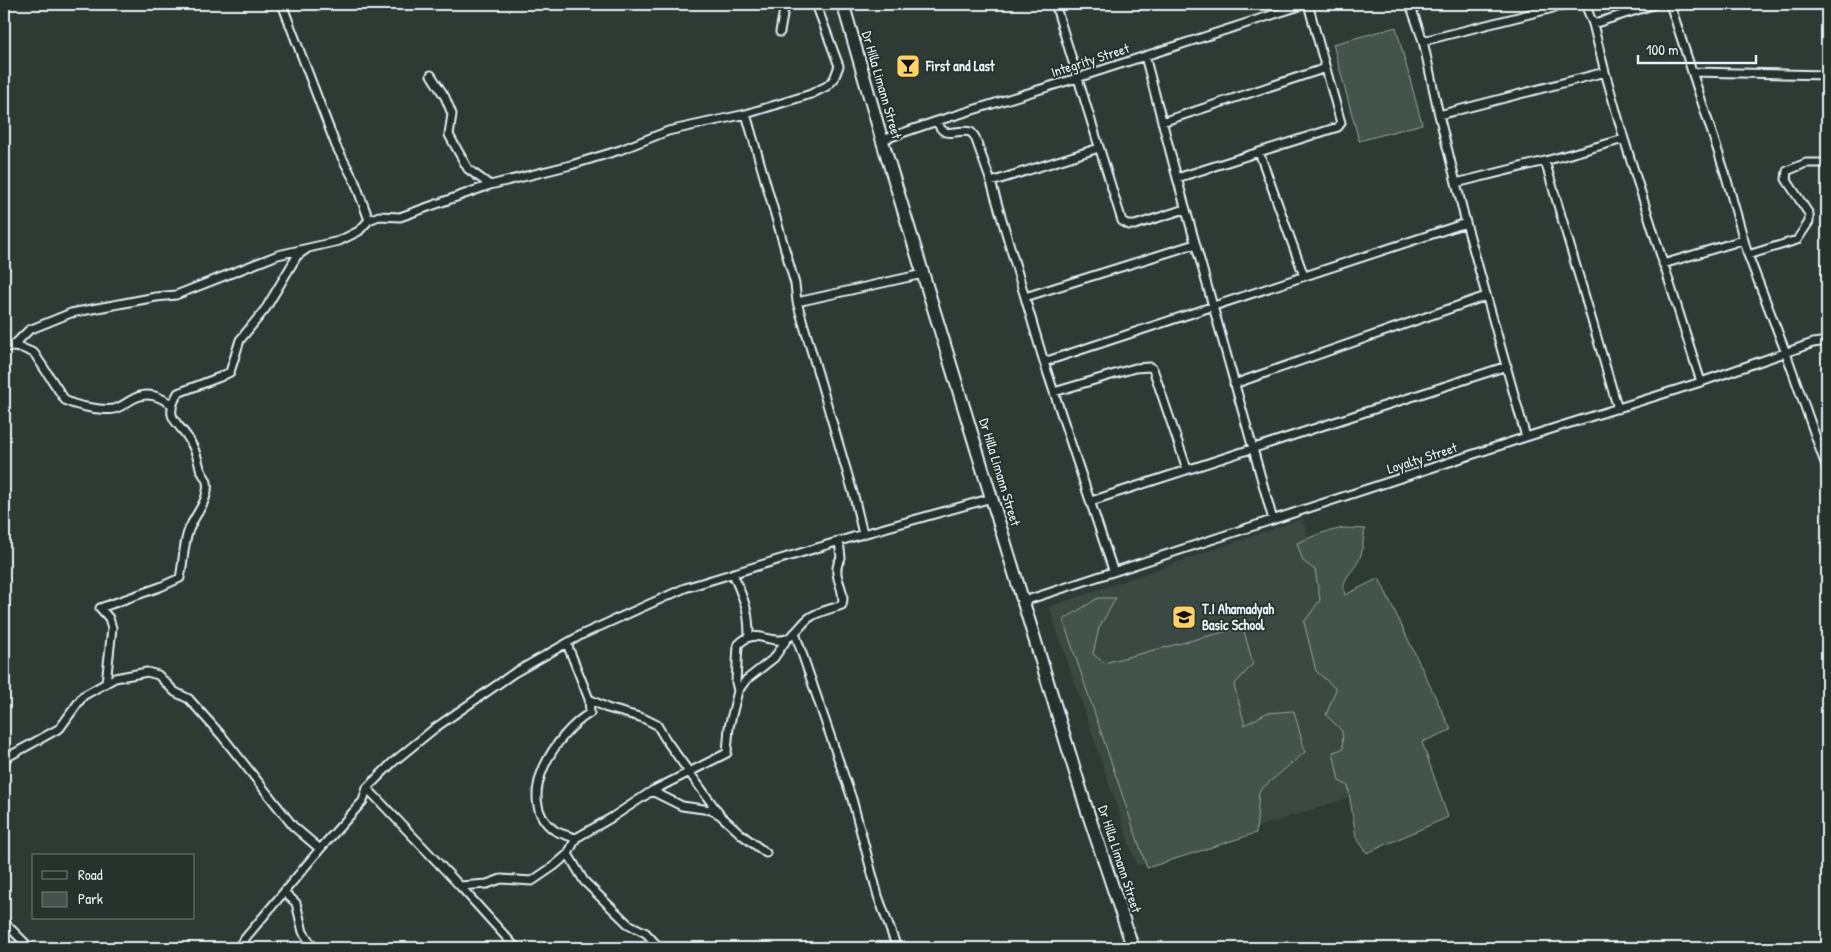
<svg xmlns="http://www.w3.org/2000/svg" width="1831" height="952" font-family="'Patrick Hand',sans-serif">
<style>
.built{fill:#3b4843}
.green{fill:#45524e;stroke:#96a2a3}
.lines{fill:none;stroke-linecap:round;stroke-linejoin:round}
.minor-casing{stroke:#e8f1f8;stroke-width:11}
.trunk-casing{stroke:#e8f1f8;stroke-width:15}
.minor{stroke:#26332d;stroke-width:7}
.trunk{stroke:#26332d;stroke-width:11}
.labels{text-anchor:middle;stroke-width:4;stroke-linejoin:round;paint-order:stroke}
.street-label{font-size:14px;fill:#e8f1f8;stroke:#26332d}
.poi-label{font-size:14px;font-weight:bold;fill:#e8f1f8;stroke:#26332d;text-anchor:start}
</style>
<rect width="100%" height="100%" fill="#2e3b35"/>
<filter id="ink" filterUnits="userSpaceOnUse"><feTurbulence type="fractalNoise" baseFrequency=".02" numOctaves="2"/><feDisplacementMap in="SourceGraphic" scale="10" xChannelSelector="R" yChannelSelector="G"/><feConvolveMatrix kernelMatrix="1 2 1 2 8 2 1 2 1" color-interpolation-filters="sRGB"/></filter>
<g filter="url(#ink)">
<path class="built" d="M1302 519 1385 786 1137 866 1049 607Z"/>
<path class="green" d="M1396 27 1422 124 1359 141 1333 44Z
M1344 528 1365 529C1363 538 1363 552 1359 560 1353 573 1340 578 1345 595L1379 578 1451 730 1422 742 1448 817 1367 853 1356 837 1348 786 1339 781 1333 752 1343 749 1342 731 1326 715 1336 689 1316 671 1304 622 1320 600 1315 570 1303 561 1297 543 1321 533Z
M1098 598H1116L1099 628 1093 654 1104 663 1243 627 1253 664 1234 685 1245 725 1266 713 1294 711 1305 752 1259 791 1256 833 1147 868 1063 620Z"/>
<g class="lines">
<g class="minor-casing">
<path id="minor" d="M282 4 336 146 355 182 369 220
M1055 4 1122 221 1129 225H1135L1185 209
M1410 4 1423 41 1439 115 1466 223 1526 437
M1670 4 1725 173 1748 255 1786 353 1827 469
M1593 24 1656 4
M780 32 785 4
M1423 41 1569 4
M1145 56 1177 178 1273 520
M1692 72 1827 75
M431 75 445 97 452 114 449 135 468 169 490 185
M746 114 795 284 797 302 854 496 863 534
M1439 115 1605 72 1593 24 1585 4
M937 121C944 141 954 128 971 132L975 137 991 182 1044 362 1113 570
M1162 122 1326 68
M1624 139 1701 382
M882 140 937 121 1077 78 1306 4
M1259 152 1338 127 1341 123 1308 4
M1545 161 1618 409
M1177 178 1259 152 1304 276
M991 182 1099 148
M1456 183 1545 161 1624 139 1605 72
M1748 255 1797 240 1809 222V214L1786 179 1787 171 1806 163H1827
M1663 264 1743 240
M1025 297 1195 244
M797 302 923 274
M4 346 12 347 29 330 71 313 156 297 176 295 278 255 339 241 359 231 369 220 379 216 400 217 490 185 571 165 620 150 668 131 746 114 811 94 827 86 834 79 839 66 816 4
M12 347 22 348 34 353 65 400C74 406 103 411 114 409 122 407 128 401 135 398 148 391 160 397 171 404
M1044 362 1466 223
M1234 384 1486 296
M1054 392 1135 368 1150 367 1153 369 1187 469
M1091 501 1507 366
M733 573C743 600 749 606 749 637
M1024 601 1526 437 1701 382 1813 343 1827 341
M795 633 852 799 878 896 897 948
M567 644 589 699 590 713C557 732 512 799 554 830 560 834 569 836 576 838
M106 683 112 628 109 618 100 608 160 587 180 578C184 561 183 540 191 525 197 512 210 498 207 482 206 477 201 473 200 468 198 460 196 451 191 443 180 421 162 421 178 393L220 377 230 372 240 340 266 308 297 256 307 249
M738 691 746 680 774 658 787 639
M589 699 607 708 643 718 657 725 666 740 720 815
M4 759 60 728 83 696 115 678 147 672 158 675 175 692 189 699 222 736 293 826 320 849
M367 788 460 886 516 948
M652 791 682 806 711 810 720 815 742 835 766 853
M568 854 584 881 628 924 646 933 656 944 657 948
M460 886 487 884 501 879 532 881 554 866 568 854 576 838 611 818 652 791 727 753 729 727 738 691 736 682 738 645C755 626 768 645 786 639 796 635 801 624 809 618 818 611 832 609 842 605 847 588 829 575 841 558L839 541
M284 892 296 903 303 932 314 948
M4 922 30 948
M237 948 320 849 363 801 367 788 392 763 435 728 514 673 583 634 685 588 863 534 992 498"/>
</g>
<g class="trunk-casing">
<path id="trunk" d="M843 4 882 140 1086 807 1133 948"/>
</g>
<use href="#minor" class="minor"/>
<use href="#trunk" class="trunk"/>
</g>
</g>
<defs>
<g id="bar-square" transform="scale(1.25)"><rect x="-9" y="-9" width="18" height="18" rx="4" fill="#ffd166" stroke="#26332d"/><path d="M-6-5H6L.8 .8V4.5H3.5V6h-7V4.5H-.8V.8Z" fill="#111"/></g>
<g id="school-square" transform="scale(1.25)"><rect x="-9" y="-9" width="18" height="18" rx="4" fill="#ffd166" stroke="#26332d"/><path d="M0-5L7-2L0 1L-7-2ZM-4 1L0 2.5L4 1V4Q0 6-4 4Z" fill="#111"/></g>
</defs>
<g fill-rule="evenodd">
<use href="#bar-square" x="908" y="66"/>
<use href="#school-square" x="1184" y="617"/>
</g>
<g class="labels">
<g class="street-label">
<text transform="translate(1090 60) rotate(-18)" y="5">Integrity Street</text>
<text transform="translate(882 85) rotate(74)" y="5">Dr Hilla Limann Street</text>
<text transform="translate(1422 458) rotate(-18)" y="5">Loyalty Street</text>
<text transform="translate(1000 472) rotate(73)" y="5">Dr Hilla Limann Street</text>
<text transform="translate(1120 859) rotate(72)" y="5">Dr Hilla Limann Street</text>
</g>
<g class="poi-label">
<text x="926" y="71">First and Last</text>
<text x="1202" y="614">T.I Ahamadyah<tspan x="1202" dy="16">Basic School</tspan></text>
</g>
</g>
<rect width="1831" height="952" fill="none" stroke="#26332d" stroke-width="20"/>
<rect x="10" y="10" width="1811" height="932" fill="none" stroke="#e8f1f8" stroke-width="2" filter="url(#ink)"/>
<rect x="32" y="854" width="162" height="65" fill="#26332d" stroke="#747f7e"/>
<rect x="42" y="871" width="25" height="8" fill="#26332d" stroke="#747f7e"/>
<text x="78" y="880" font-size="15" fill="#e8f1f8">Road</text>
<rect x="42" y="892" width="25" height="15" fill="#45524e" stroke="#747f7e"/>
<text x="78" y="904" font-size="15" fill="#e8f1f8">Park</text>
<path d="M1638 55v8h118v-8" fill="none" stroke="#e8f1f8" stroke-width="2.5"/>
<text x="1646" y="55" font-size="15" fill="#e8f1f8" stroke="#26332d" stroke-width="4" paint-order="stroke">100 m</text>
</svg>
